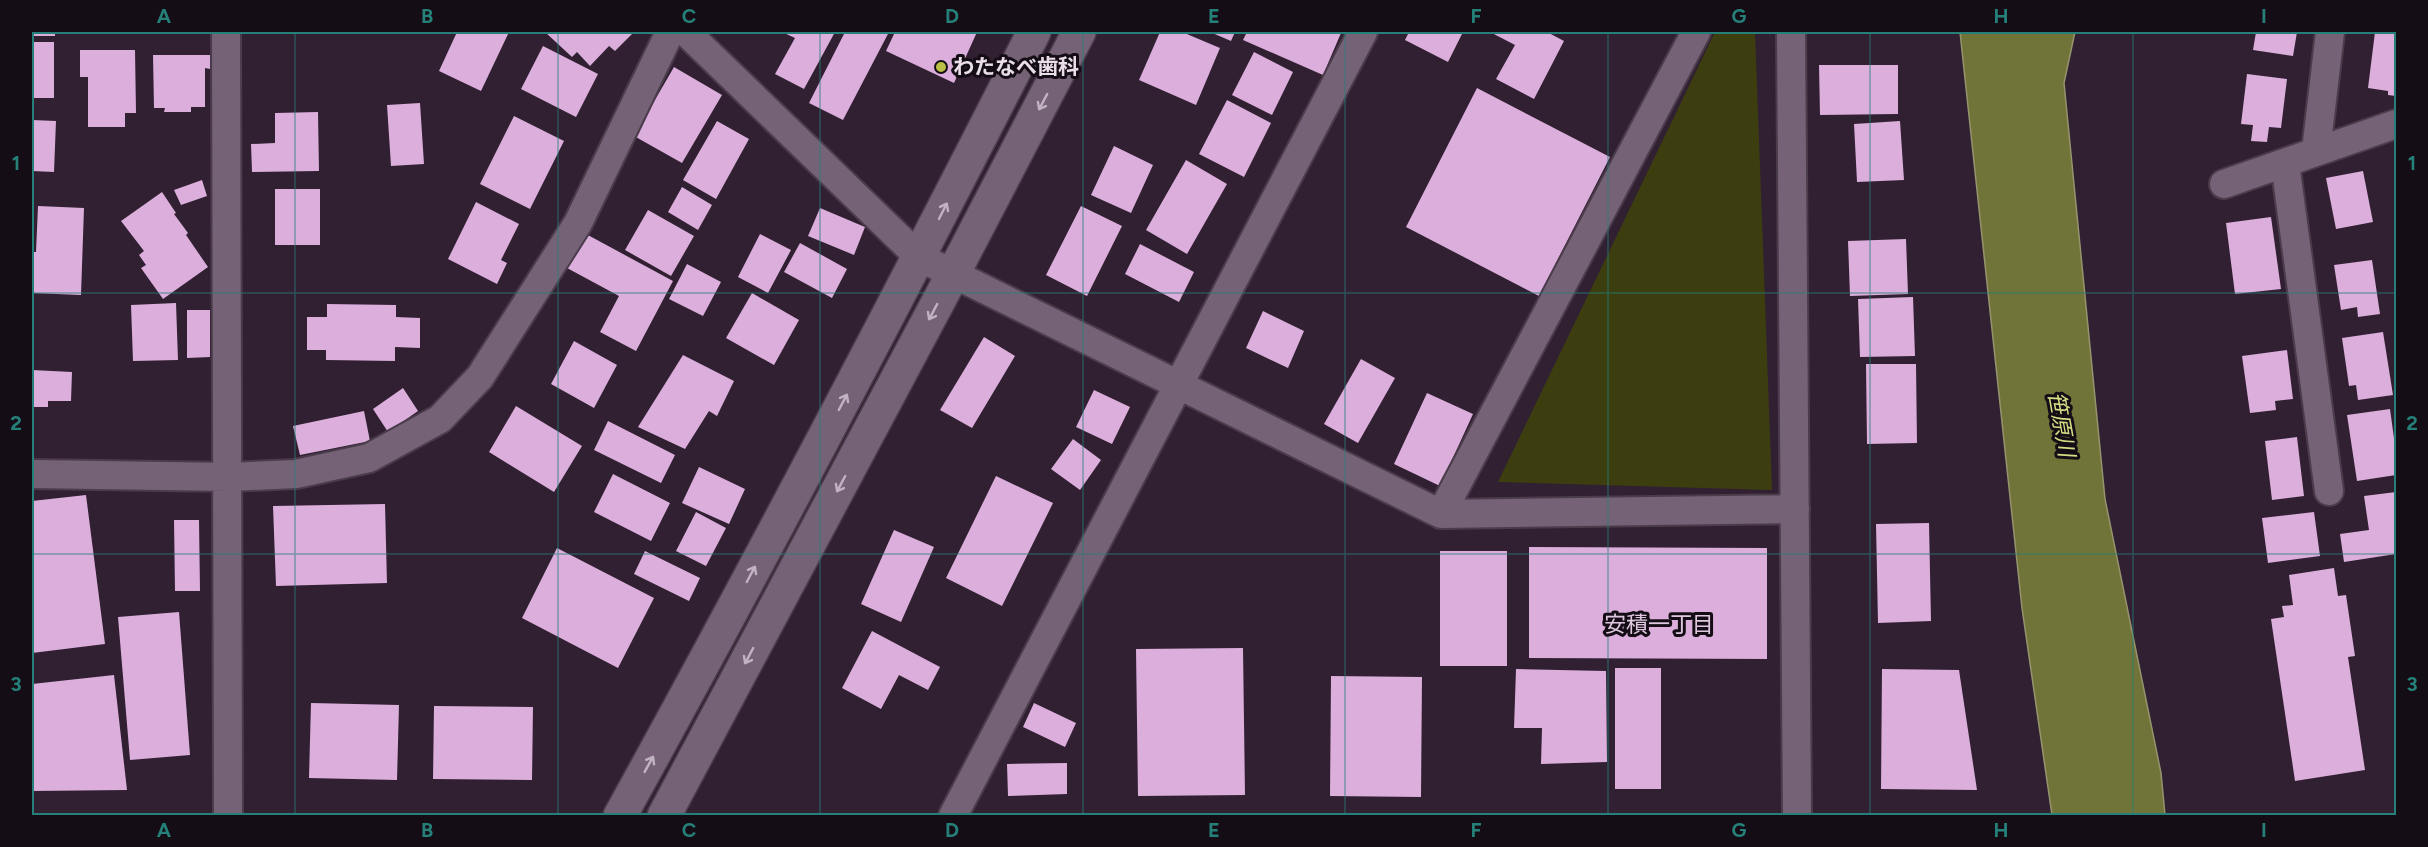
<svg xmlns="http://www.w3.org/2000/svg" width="2428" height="847" font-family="Figtree,'Noto Sans JP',sans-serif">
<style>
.green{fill:#3c3e10}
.water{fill:#717439;stroke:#95946e;stroke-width:1.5}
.building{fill:#dbaedc}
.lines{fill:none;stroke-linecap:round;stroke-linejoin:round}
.street-casing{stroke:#4b3c4b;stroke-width:32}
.secondary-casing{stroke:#4b3c4b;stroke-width:36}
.street{stroke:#766276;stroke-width:28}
.secondary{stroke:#766276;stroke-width:33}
.oneway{stroke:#c1b3c1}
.grid{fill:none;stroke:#25807a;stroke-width:1.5;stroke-opacity:0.55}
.poi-dot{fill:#bac045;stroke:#150d15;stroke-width:2}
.labels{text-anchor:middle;stroke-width:6;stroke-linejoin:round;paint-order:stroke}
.poi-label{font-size:21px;font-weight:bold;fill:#e9dee9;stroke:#150d15;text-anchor:start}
.water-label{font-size:22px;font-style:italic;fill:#d7dd84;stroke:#150d15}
.neighbourhood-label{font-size:22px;fill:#dfc8df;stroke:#150d15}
.neatline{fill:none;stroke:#25807a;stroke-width:2}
.grid-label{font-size:20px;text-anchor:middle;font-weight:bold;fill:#25807a}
</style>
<rect width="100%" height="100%" fill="#312032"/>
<path class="green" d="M1715 32H1755L1772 490 1498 482Z"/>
<path class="water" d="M1960 32H2075L2064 83 2105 499 2161 773 2165 815H2052L2022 608Z"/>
<path class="building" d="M32 32H55V36H32Z
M457 32H509L481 91 439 71Z
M545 32H634L615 51 609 46 590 66 577 52 572 57Z
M782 32H835L804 89 775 74 795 38Z
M845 32H889L843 120 809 103Z
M895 32H977L954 83 886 51Z
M1160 32H1182L1220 48 1196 105 1139 80Z
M1210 32H1235L1231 41Z
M1247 32H1338L1341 33 1323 75 1243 40Z
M1409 32H1463L1448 62 1405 40Z
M1490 32H1547L1564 41 1534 99 1496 79 1515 45Z
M2256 32H2297L2293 56 2253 50Z
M2375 32H2396V96L2388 95V91L2368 88Z
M32 42H54V98H32Z
M543 46 598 74 576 117 521 89Z
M80 50H135L136 113H125V127H88V77H80Z
M1254 52 1293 72 1272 115 1232 95Z
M153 55H210V69L205 68V107H191V112H164L165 108H154Z
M1819 65H1898V114L1820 115Z
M674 67 722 95 682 163 634 136Z
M2247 74 2287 79 2281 128 2269 127 2267 142 2251 141 2253 125 2241 124Z
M1477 88 1610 157 1539 296 1406 227Z
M1227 100 1271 123 1244 177 1199 154Z
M420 103 424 164 391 166 387 105Z
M318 112 319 171 252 172 251 144 275 143V113Z
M514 116 564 141 530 209 480 184Z
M32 120 56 121 54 172 32 171Z
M717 121 749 139 716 199 683 180Z
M1900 121 1904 180 1857 182 1854 124Z
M1114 146 1153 165 1131 213 1091 195Z
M1186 160 1227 184 1187 254 1146 230Z
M2363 171 2373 222 2336 229 2326 178Z
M202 180 207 196 181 205 174 190Z
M682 187 712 205 698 230 668 212Z
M275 189H320V245H275Z
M162 192 176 213 174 214 188 233 186 235 208 267 163 299 141 268 146 265 139 255 144 251 121 221Z
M476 202 519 224 501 260 507 263 497 284 448 259Z
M38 206 84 208 81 295 32 293V252H36Z
M1081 206 1122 226 1087 296 1046 275Z
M820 208 865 227 854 255 808 236Z
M648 210 694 236 671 276 625 250Z
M2271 217 2281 289 2235 294 2226 223Z
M586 234 673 281 636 351 600 332 619 296 567 268Z
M760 234 791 250 768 293 738 277Z
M1906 239 1908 294 1850 296 1848 241Z
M800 243 847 269 832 298 784 272Z
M1140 244 1194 272 1179 302 1125 274Z
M2372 260 2380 314 2358 317 2357 307 2341 310 2334 265Z
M687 264 721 282 703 316 669 299Z
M752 293 799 320 774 365 726 338Z
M1913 297 1915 356 1860 357 1858 299Z
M176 303 178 360 133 361 131 305Z
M327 304 396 305V317L420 318V348L395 347V361L326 360V350H307V317H327Z
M187 310H210V357L187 358Z
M1263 311 1304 331 1288 368 1246 348Z
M2383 332 2393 395 2358 400 2356 385 2349 386 2342 338Z
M984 337 1015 356 972 428 940 410Z
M574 341 617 365 594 408 551 384Z
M2287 350 2293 399 2275 401 2276 410 2250 413 2242 356Z
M683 355 734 381 717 416 709 411 685 449 638 427Z
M1361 359 1395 378 1358 443 1324 424Z
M1866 364H1916L1917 443 1867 444Z
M32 370 72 372 71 401H48V407H34V402H32Z
M403 388 418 411 388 432 373 409Z
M1094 390 1130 407 1112 444 1076 427Z
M1427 393 1473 414 1440 486 1394 464Z
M516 406 582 446 554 492 489 452Z
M2390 409 2396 453V475L2357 481 2347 415Z
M364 411 370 441 300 455 293 426Z
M608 421 675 455 661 483 594 450Z
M2297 437 2304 496 2272 500 2265 441Z
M1073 439 1101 460 1080 490 1051 469Z
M699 467 745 489 729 524 682 503Z
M613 474 670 503 651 541 594 512Z
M996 476 1053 503 1002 606 946 578Z
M2396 492V554L2344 562 2340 534 2369 530 2364 496Z
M86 495 105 644 32 653V501Z
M385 504 387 583 276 586 273 506Z
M696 512 726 528 706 566 676 551Z
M2314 512 2320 556 2268 563 2262 518Z
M174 520H199L200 591H175Z
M1929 523 1931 621 1878 623 1876 524Z
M894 530 934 547 901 622 861 604Z
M1529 547 1767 548V659L1529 658Z
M557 548 654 598 618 668 522 618Z
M645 551 700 578 689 601 634 574Z
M1440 551H1507V666H1440Z
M2334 568 2338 596 2346 595 2355 656 2348 657 2365 770 2295 781 2271 619 2284 617 2282 606 2293 605 2289 575Z
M179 612 190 755 130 760 118 617Z
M872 631 940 667 928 690 899 675 881 709 842 688Z
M1243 648 1245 795 1138 796 1136 649Z
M1615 668H1661V789H1615Z
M1516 669 1606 671 1607 762 1541 764 1542 728H1514Z
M1882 669 1959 670 1977 790 1881 789Z
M114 675 127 790 32 791V684Z
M1331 676 1422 677 1421 797 1330 796Z
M311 703 399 705 397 780 309 778Z
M1034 703 1076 723 1065 747 1023 727Z
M434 706 533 707 532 780 433 779Z
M1067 763V794L1008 796 1007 764Z"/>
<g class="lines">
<g class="street-casing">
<path id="street" d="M226 32C226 293 229 554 228 816
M686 32 919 257 1441 514 1795 509
M1791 32 1797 816
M2316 151 2330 32
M2285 163 2329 491
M2224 184 2396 124
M32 474 229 477 296 474 369 458 440 419 480 377 578 223 670 32
M1441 514 1696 32
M953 816 1363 32"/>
</g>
<g class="secondary-casing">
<path id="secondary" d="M620 816C763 557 900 295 1034 32
M664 816 953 274 1079 32"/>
</g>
<use href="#street" class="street"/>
<use href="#secondary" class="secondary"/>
</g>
<defs><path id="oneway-shaft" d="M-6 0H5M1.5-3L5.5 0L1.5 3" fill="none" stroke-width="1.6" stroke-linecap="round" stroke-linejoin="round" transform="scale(1.5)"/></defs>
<g class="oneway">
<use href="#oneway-shaft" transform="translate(1043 102) rotate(118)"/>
<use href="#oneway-shaft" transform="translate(943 211) rotate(-63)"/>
<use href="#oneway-shaft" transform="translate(933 312) rotate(118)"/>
<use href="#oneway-shaft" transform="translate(843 402) rotate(-62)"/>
<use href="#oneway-shaft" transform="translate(841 484) rotate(118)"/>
<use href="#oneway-shaft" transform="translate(751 574) rotate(-62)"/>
<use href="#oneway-shaft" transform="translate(749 656) rotate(118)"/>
<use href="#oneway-shaft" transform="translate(649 764) rotate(-61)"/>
</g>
<path class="grid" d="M295 32V816M558 32V816M820 32V816M1083 32V816M1345 32V816M1608 32V816M1870 32V816M2133 32V816M32 293H2396M32 554H2396"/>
<circle class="poi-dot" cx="941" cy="67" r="6"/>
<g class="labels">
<g class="poi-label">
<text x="953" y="74">わたなべ歯科</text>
</g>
<g class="water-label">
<text transform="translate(2062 424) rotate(80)" y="8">笹原川</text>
</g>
<g class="neighbourhood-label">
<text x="1659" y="632">安積一丁目</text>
</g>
</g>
<rect width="2428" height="847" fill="none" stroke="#150d15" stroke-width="66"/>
<rect x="33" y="33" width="2362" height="781" class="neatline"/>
<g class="grid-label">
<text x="164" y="23">A</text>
<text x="427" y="23">B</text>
<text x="689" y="23">C</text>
<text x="952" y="23">D</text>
<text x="1214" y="23">E</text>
<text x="1476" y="23">F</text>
<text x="1739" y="23">G</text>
<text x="2001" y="23">H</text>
<text x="2264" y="23">I</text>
<text x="16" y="170">1</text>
<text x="2412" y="170">1</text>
<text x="16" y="430">2</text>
<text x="2412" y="430">2</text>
<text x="16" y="691">3</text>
<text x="2412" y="691">3</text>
<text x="164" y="837">A</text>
<text x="427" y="837">B</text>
<text x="689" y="837">C</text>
<text x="952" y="837">D</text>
<text x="1214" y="837">E</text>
<text x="1476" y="837">F</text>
<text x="1739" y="837">G</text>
<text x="2001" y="837">H</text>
<text x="2264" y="837">I</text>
</g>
</svg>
